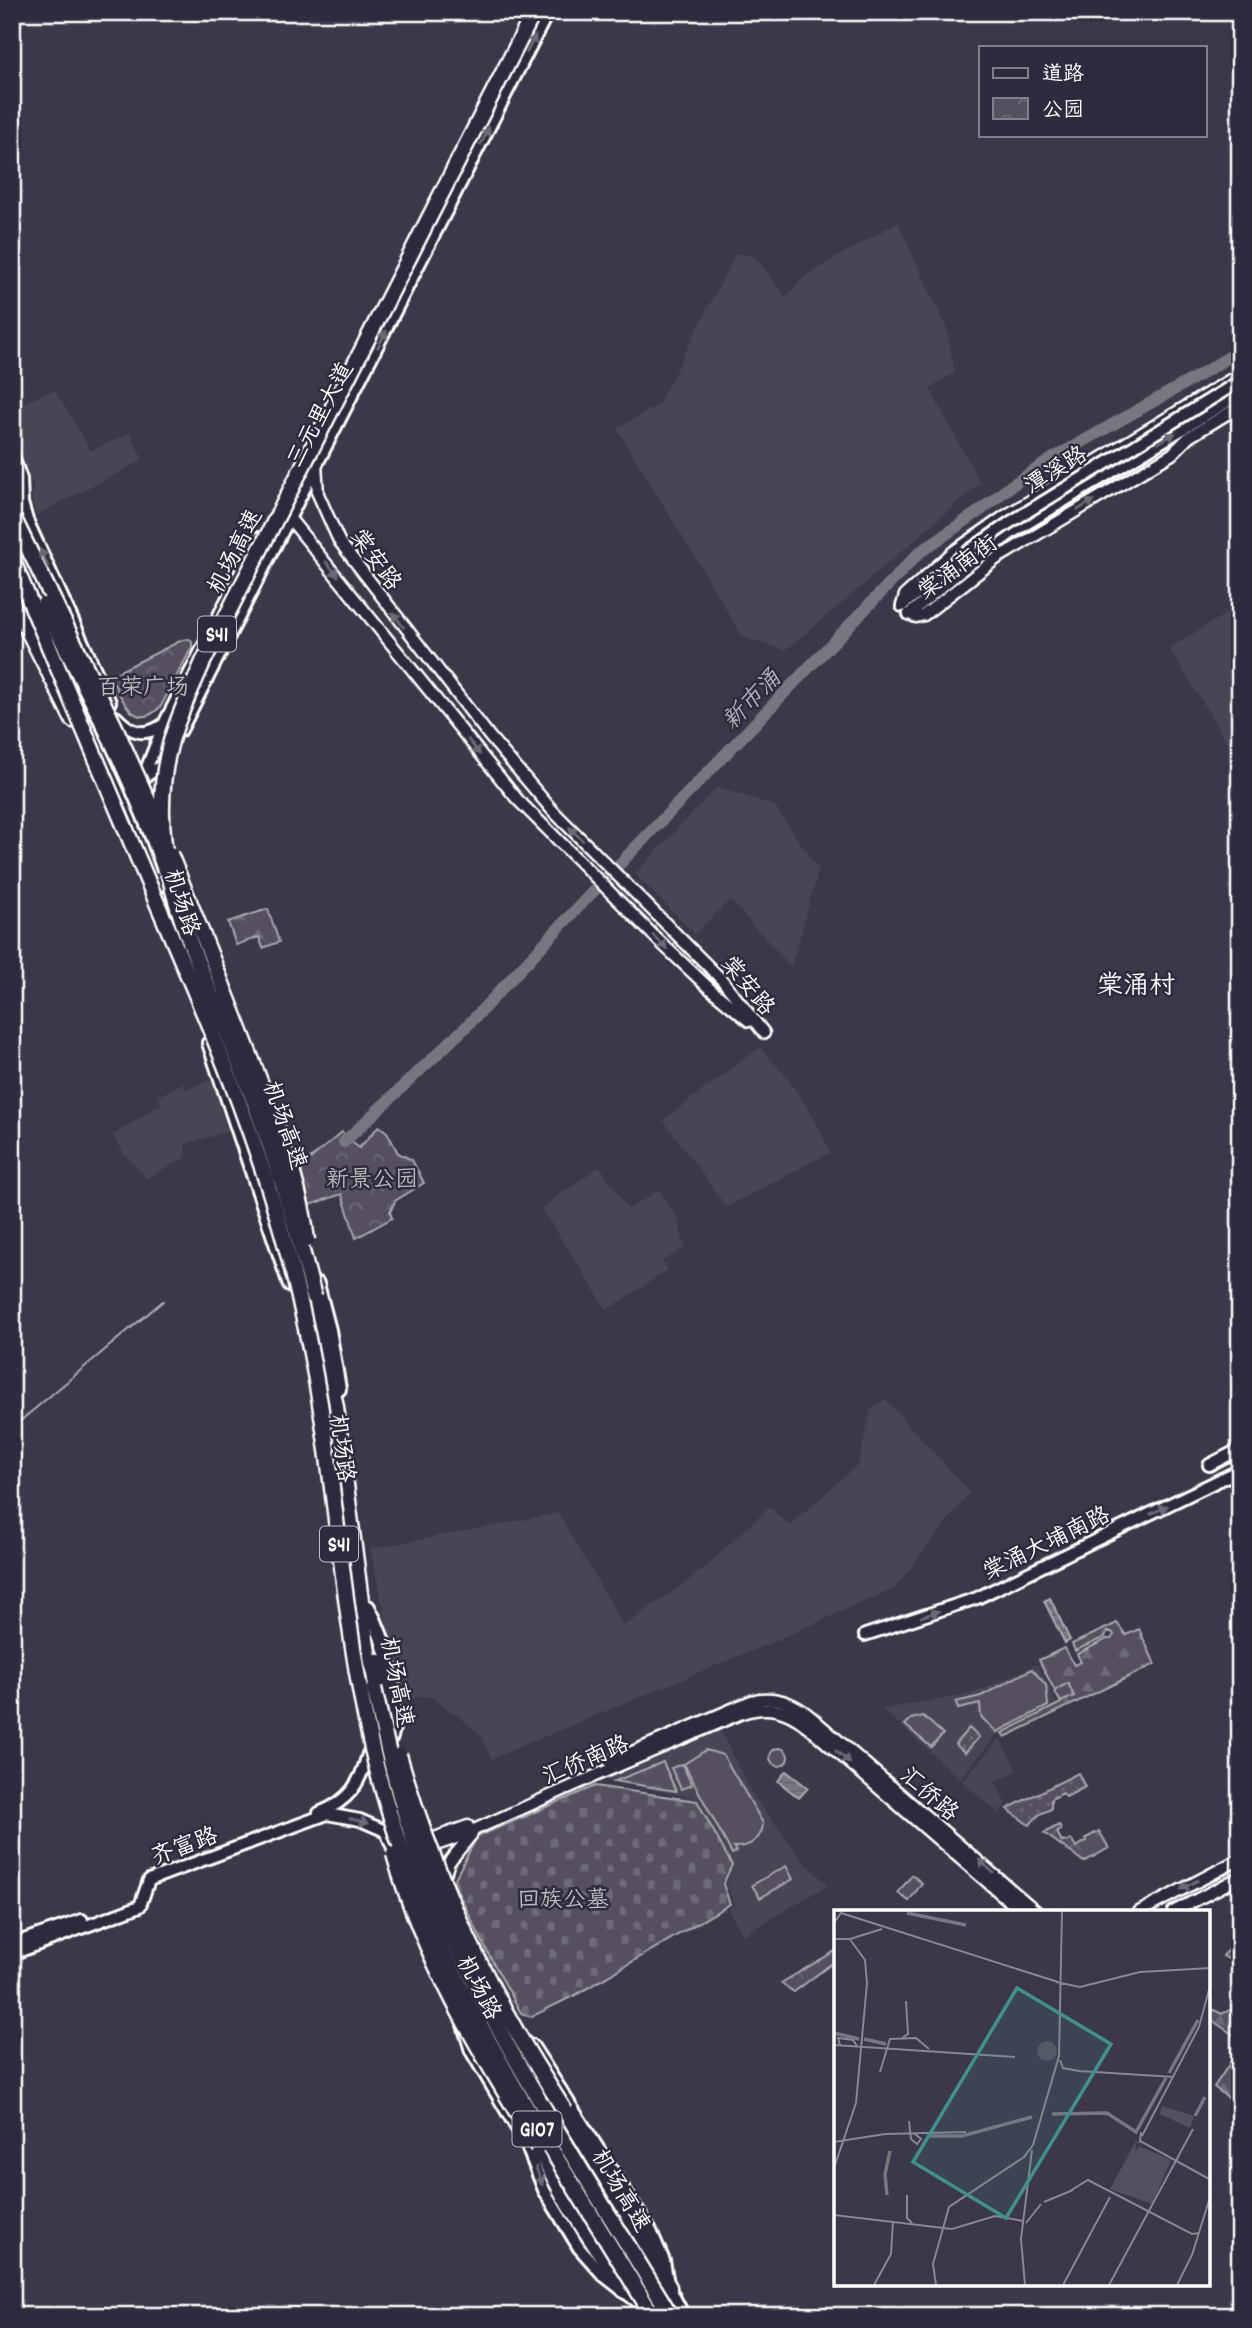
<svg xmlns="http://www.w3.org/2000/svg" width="1252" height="2328" font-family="Dekko,'LXGW WenKai TC',sans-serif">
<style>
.built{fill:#494455}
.grass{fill:url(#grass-dots);stroke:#aaa8b0;stroke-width:2}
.forest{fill:url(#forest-firs);stroke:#aaa8b0;stroke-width:2}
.cemetery{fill:url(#cemetery-stones);stroke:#aaa8b0;stroke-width:2}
.park{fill:url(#park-crowns);stroke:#aaa8b0;stroke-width:2}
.pitch{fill:#555060;stroke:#aaa8b0;stroke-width:2}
.water{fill:url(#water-rules);stroke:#afadb4;stroke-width:2}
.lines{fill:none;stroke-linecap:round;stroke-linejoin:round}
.stream{stroke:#afadb4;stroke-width:2}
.river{stroke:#797682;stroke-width:12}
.tertiary-casing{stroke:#fff;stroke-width:15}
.secondary-casing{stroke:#fff;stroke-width:16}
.trunk-casing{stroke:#fff;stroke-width:18}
.motorway-casing{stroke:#fff;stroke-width:19}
.tertiary{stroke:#2f2a3d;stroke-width:10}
.secondary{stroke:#2f2a3d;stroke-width:10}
.trunk{stroke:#2f2a3d;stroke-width:12}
.motorway{stroke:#2f2a3d;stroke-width:14}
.secondary-bridge-casing{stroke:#fff;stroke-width:16;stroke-linecap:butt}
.trunk-bridge-casing{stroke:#fff;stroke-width:18;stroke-linecap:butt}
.motorway-bridge-casing{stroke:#fff;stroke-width:19;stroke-linecap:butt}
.secondary-bridge{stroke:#2f2a3d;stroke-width:10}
.trunk-bridge{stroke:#2f2a3d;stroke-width:12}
.motorway-bridge{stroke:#2f2a3d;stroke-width:14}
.oneway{fill:#6d6a77}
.labels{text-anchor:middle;stroke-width:5;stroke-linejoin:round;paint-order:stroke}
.shield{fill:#2f2a3d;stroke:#c1bfc5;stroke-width:2}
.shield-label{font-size:21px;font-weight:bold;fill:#fff}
.street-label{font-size:23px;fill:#fff;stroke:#2f2a3d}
.park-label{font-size:23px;fill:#bbb9bf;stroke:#2f2a3d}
.water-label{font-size:24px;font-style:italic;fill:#b5b4ba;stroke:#2f2a3d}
.quarter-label{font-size:26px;fill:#fff;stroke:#2f2a3d}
.inset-river{fill:none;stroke:#797682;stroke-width:3.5}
.inset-road{fill:none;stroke:#8a8792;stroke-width:2}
.view{fill:#3f918b;fill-opacity:0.15;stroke:#3f918b;stroke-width:3.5}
.inset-edge{fill:none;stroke:#fff;stroke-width:3.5}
</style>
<defs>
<pattern id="grass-dots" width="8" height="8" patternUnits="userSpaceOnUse" patternTransform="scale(1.75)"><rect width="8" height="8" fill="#555060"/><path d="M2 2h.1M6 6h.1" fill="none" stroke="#6e6a78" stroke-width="1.8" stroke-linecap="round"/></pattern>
<pattern id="forest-firs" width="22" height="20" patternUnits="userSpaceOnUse" patternTransform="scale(1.75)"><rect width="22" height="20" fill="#555060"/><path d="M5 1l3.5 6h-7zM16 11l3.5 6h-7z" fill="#6e6a78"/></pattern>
<pattern id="cemetery-stones" width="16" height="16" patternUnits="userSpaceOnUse" patternTransform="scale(1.75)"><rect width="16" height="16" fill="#555060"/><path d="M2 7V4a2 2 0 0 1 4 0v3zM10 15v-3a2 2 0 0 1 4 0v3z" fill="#6e6a78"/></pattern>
<pattern id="park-crowns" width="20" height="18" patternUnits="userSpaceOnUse" patternTransform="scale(1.75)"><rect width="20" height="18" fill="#555060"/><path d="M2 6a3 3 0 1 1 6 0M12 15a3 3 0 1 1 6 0" fill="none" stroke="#6e6a78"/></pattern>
<pattern id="water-rules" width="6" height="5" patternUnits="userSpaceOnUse" patternTransform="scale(1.75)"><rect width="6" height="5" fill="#797682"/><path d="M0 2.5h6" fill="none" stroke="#626167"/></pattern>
</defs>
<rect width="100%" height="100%" fill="#3c3749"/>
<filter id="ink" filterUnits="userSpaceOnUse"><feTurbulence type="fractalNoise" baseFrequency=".0143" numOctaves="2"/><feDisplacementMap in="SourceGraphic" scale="14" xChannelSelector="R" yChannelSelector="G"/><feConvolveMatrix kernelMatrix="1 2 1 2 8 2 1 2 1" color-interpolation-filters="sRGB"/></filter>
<g filter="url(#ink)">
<path class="built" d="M898 222 947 329 955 372 930 389 980 483 839 606 785 650 743 638 617 428 658 405 736 253 755 256 786 297 806 275Z
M55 390 91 451 130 433 143 460 36 515 32 502 33 487 12 428V407Z
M1240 605V722L1230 728 1237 742 1233 752 1169 648Z
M717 787 775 806 819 870 791 967 730 900 695 934 635 874Z
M760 1047 786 1076 808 1108 831 1152 726 1207 663 1120Z
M213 1079 227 1132 186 1144 185 1158 147 1178 124 1154 113 1135 161 1104 158 1096 183 1083 185 1089Z
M600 1166 628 1209 659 1190 678 1218 685 1248 662 1261 667 1271 607 1310 541 1208Z
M885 1399 970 1492 895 1588 780 1639 491 1759 482 1737 467 1723 431 1697 421 1696 405 1703 370 1549 558 1513 624 1626 701 1571 769 1507 790 1525 858 1464 871 1410Z
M1037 1664 1057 1704 997 1735 960 1779 882 1709 972 1694Z
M719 1728 751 1792 803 1860 828 1885 743 1935 728 1909 734 1905 726 1883 734 1867 697 1799 599 1779Z
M1000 1738 1017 1771 995 1782 1006 1804 998 1813 962 1781Z"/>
<path class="grass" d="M969 1728 979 1737 965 1753 955 1744Z
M1078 1773 1085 1787 1066 1797 1063 1793 1051 1799V1809L1040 1814 1029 1825 1007 1809Z"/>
<path class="forest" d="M268 909 279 942 263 948 259 937 236 945 228 922Z
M1117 1623 1126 1635 1139 1629 1155 1664 1005 1737 1002 1733 1061 1703 1039 1660 1064 1648 1074 1665 1081 1662 1077 1654 1107 1639H1111L1114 1635 1112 1632H1107L1105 1637 1075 1651 1072 1644Z
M1233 1943 1240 1946V1968L1233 1966 1230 1960 1223 1956Z
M1240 2005V2039L1208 2018 1212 2009 1222 2014Z
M1236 2054 1240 2056V2086L1230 2099 1214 2087Z"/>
<path class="cemetery" d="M595 1786 697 1801 732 1865 723 1884 730 1904 579 1993 531 2017 521 2013 488 1953 453 1882 477 1837Z"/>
<path class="park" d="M189 639 192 642V647L161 706C134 735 121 696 110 676L182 640Z
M379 1126 387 1132 398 1153 412 1160 424 1183 395 1201 390 1212 392 1218 356 1238 342 1194 295 1210 303 1165 342 1132 359 1148Z
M1068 1683 1074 1696 1061 1702 1055 1692 1057 1689Z
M770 1757a9 9 0 1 1 18 0a9 9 0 1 1-18 0Z
M663 1762 676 1791 615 1781Z
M1059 1825 1061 1830 1057 1832 1062 1842 1072 1840 1076 1847 1087 1841 1086 1838 1099 1831 1109 1848 1084 1862 1044 1833Z
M835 1951V1961L794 1992 781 1983Z"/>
<path class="pitch" d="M1032 1669 1046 1685 1048 1706 997 1732 981 1717 980 1704 958 1709 956 1702 981 1696Z
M923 1716 943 1734 931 1747 905 1725 911 1719Z
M706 1750 723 1755 763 1823C763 1838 749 1848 734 1847L736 1852 732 1854 684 1764Z
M682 1764 692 1785 681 1789 671 1768Z
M786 1866 793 1879 760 1898 752 1885Z
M912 1875 922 1883 909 1901 898 1893Z"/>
<path class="water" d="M1050 1598 1070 1640 1065 1643 1044 1601Z
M786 1771 808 1788 799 1798 778 1781Z"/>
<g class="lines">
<path class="stream" d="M12 1428 163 1301"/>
<path class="river" d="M344 1142 467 1026 585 900 920 552 981 510 1012 485 1052 459 1198 376 1240 350"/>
<g class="tertiary-casing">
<path id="tertiary" d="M316 464 318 494 339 541 490 737 553 811 722 980 764 1033
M286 514 517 799 658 940 709 988 749 1021
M902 606 905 595 953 552 1005 516 1240 374
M909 614 916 617 924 615 996 559 1172 454 1189 437 1240 406
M609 1762 751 1701C773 1695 794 1703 811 1717L1037 1912
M423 1842 468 1826
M425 1849 456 1838 597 1775 742 1713C767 1705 786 1709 807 1726L1022 1912
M443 1880 449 1862 472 1834
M1139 1912 1240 1859
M1173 1912 1240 1877"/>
</g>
<g class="secondary-casing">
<path id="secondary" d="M12 453 21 479 22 503 27 520 110 702
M902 606 920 591
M909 614 964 568 1013 532 1240 394
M116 717C131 733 145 738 164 724
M181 730 548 12
M139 781 168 761
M140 785 164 724 258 538
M1209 1465 1240 1449
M865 1635 977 1598 1240 1470
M319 1813C349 1801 360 1784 368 1754
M12 1944 82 1920
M12 1954 140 1906 149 1880 327 1814 360 1820 383 1830 387 1834 398 1860
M463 2025 471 2051 526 2144 544 2190 579 2248 603 2275 644 2307
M532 2045 651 2231 664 2261 667 2278
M638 2253 669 2287 684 2316"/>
</g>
<g class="trunk-casing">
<path id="trunk" d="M12 538 43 604
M89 726 133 825 157 887
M209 1043 290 1285
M233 1065 257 1126
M317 1284 329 1330 339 1389
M368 1607C386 1639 401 1700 391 1737
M376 1660 387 1715"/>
</g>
<g class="motorway-casing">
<path id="motorway" d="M12 599 73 720
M314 1297 336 1407 366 1640 374 1688
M565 2111 643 2239 669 2287
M538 2147 568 2204 624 2290"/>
</g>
<use href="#tertiary" class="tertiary"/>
<use href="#secondary" class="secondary"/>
<use href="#trunk" class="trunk"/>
<use href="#motorway" class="motorway"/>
<g class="secondary-bridge-casing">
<path id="secondary-bridge" d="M920 591 967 552 1009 523 1240 381"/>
</g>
<g class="trunk-bridge-casing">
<path id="trunk-bridge" d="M43 604C86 691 132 777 164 870"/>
</g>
<g class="motorway-bridge-casing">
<path id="motorway-bridge" d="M14 519 115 727 159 825
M12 559C58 667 102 775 148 882 198 998 249 1114 283 1236 303 1306 317 1377 327 1450 342 1559 351 1670 379 1777 431 1973 550 2144 653 2316
M170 854C202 933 234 1012 264 1092 282 1140 301 1188 307 1240
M314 1297C294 1216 269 1137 238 1060 197 954 139 858 171 741 179 713 192 688 203 662L534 12
M374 1688C387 1747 400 1805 421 1862 480 2020 584 2171 671 2316
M399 1755C426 1848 463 1936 510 2020 527 2051 546 2081 565 2111
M394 1854C423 1959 481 2054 538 2147"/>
</g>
<use href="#secondary-bridge" class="secondary-bridge"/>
<use href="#trunk-bridge" class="trunk-bridge"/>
<use href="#motorway-bridge" class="motorway-bridge"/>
</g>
<defs><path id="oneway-solid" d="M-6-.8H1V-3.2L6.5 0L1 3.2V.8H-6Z" transform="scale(1.75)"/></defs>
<g class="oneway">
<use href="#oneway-solid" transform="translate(531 44) rotate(-63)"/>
<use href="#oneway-solid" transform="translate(485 136) rotate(-63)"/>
<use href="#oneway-solid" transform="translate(382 339) rotate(-63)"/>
<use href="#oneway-solid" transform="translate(1167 438) rotate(-31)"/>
<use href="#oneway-solid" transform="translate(1086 505) rotate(-30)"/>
<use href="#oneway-solid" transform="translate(44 558) rotate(-114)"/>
<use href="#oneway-solid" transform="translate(332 569) rotate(50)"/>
<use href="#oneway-solid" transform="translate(398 620) rotate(-128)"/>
<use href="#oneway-solid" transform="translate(474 747) rotate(52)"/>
<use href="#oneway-solid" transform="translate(576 834) rotate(-136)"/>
<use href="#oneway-solid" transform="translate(660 942) rotate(44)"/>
<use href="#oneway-solid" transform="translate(1159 1510) rotate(-26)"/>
<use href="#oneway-solid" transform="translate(930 1614) rotate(-18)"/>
<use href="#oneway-solid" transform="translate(843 1757) rotate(41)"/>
<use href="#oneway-solid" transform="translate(359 1821) rotate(15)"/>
<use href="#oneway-solid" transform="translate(986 1866) rotate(-138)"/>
<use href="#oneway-solid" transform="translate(1189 1885) rotate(152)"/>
<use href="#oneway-solid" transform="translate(539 2176) rotate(70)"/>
</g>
</g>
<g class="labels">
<g class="shield">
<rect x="198" y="616.5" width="38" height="35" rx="5"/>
<rect x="320" y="1526.5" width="38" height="35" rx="5"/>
<rect x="512.5" y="2111.5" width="49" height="35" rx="5"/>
</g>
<g class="shield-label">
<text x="217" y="641">S41</text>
<text x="339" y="1551">S41</text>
<text x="537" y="2136">G107</text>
</g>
<g class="street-label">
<text transform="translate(319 414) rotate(-62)" y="8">三元里大道</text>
<text transform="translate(1055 469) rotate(-32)" y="8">潭溪路</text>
<text transform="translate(234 551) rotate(-63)" y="8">机场高速</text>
<text transform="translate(377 559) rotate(54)" y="8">棠安路</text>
<text transform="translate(957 566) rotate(-36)" y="8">棠涌南街</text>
<text transform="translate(183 902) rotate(72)" y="8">机场路</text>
<text transform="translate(749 985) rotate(50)" y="8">棠安路</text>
<text transform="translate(286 1125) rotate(71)" y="8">机场高速</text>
<text transform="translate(343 1448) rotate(82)" y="8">机场路</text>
<text transform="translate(1046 1542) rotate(-26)" y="8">棠涌大埔南路</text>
<text transform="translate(398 1682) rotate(79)" y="8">机场高速</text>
<text transform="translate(585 1759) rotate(-23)" y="8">汇侨南路</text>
<text transform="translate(930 1793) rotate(41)" y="8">汇侨路</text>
<text transform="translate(184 1845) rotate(-20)" y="8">齐富路</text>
<text transform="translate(480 1987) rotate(62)" y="8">机场路</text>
<text transform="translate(622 2190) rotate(59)" y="8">机场高速</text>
</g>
<g class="park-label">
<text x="143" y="694">百荣广场</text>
<text x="372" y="1186">新景公园</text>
<text x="563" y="1906">回族公墓</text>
</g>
<g class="water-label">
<text transform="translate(751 699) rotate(-46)" y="8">新市涌</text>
</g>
<g class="quarter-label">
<text x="1136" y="993">棠涌村</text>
</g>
</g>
<g transform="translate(834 1910)">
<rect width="376" height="376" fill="#3c3749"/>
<path d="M203 141a10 10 0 1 1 20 0a10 10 0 1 1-20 0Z" fill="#555060"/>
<path d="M328 196 360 206 356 218 326 204ZM302 231 310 235 302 233 301 243 305 236 337 250 318 294 276 279Z" fill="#555060"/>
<path class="inset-river" d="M73 3 132 15M0 123 25 129M30 129 52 134M335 163 364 110M218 204 273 203 302 222 332 168M361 206 371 187M96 226H128L198 207M53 285 51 264 56 241"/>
<path class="inset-road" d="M0 13 7 3 224 72M0 29H16L48 19M222 72 246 77 306 62 377 58M68 128 74 124 72 91M0 135 181 147M6 135 4 128 19 130 23 136M226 150 229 158 245 161 340 167M46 162 56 129 82 128 95 139M75 211 77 229 83 234 87 229 81 224M307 222 306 231 377 270M308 226 365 117 377 72M0 232 51 224 132 222M0 258 22 193 33 73 31 50 15 28M236 281 254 270 358 324 365 323M73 285V308L78 313M210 292 239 280M0 305 118 319 161 306 189 311M192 313 207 294M40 375 57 344 59 311M102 375 99 354 115 297 190 247 199 235 225 146 228 1M191 375 187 329 198 240M229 375 276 287M275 375 359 219M343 375 358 345 377 284"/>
<path class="view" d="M183 78 277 134 172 308 79 252Z"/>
<rect width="376" height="376" class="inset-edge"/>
</g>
<rect width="1252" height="2328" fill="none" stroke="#2f2a3d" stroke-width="42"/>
<rect x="21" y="21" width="1210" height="2286" fill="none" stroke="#fff" stroke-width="2.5" filter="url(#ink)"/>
<rect x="979" y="46" width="228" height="91" fill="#2f2a3d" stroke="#827f8b" stroke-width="2"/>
<rect x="993" y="68" width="35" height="10" fill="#2f2a3d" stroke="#827f8b" stroke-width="2"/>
<text x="1042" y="80" font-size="21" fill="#ffffff">道路</text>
<rect x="993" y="98" width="35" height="21" fill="url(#park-crowns)" stroke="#827f8b" stroke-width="2"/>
<text x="1042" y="116" font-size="21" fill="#ffffff">公园</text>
</svg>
